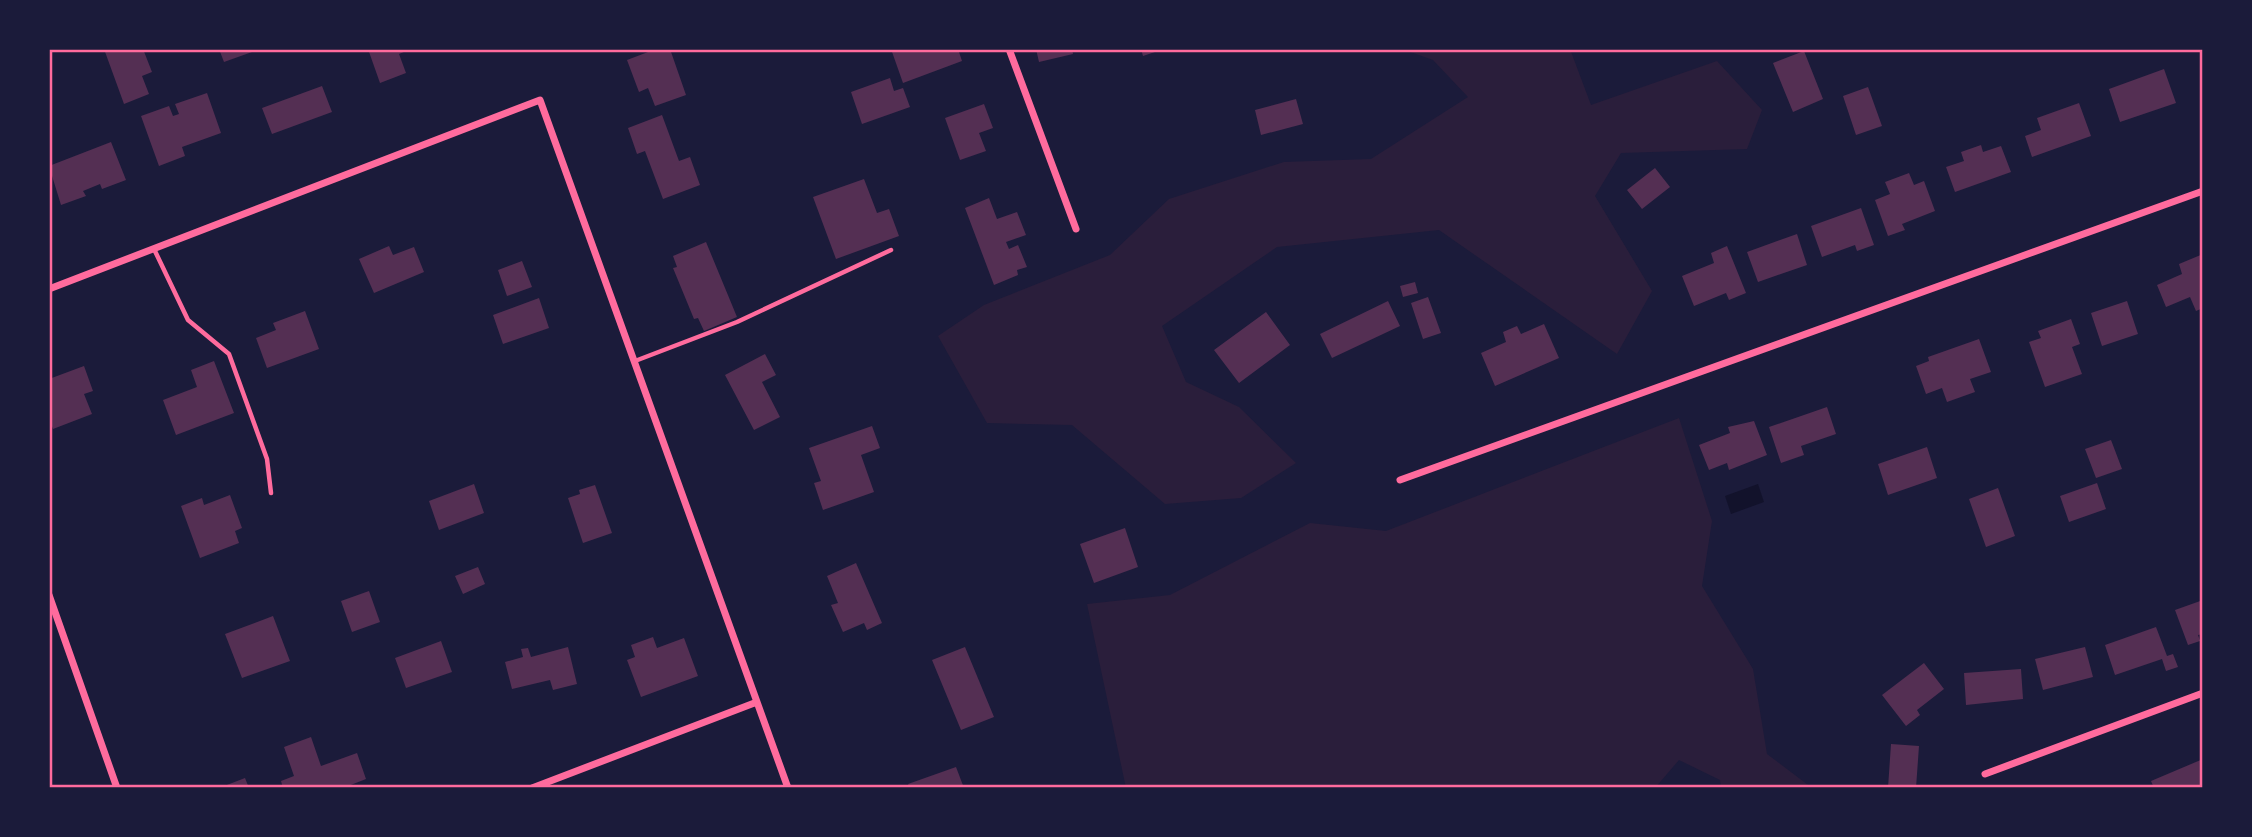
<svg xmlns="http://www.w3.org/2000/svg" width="2252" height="837" font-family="Roboto,sans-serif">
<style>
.green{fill:#2a1e3b}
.water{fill:#12122b}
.building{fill:#542f53}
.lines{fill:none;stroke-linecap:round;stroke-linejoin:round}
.service{stroke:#ff6b9d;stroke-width:4.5}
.minor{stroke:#ff6b9d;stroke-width:7}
.neatline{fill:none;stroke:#ff6b9d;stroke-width:2.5}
</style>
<rect width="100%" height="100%" fill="#1b1b3a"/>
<path class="green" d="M1402 49H1570L1591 105 1717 61 1762 110 1747 149 1621 153 1595 196 1652 291 1617 354 1439 230 1277 247 1162 326 1186 382 1239 407 1296 463 1241 498 1165 504 1072 425 987 423 938 336 984 305 1110 255 1169 199 1284 162 1371 159 1468 97 1433 60Z
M1679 418 1712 521 1702 586 1753 669 1767 754 1812 788H1721L1720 780 1679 760 1655 788H1126L1087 604 1170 595 1310 523 1386 531Z"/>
<path class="water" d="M1758 484 1764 502 1731 514 1725 496Z"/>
<path class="building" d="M104 49H143L152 72 142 76 149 94 124 104Z
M219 49H251L252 52 224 62Z
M368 49H411L399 54 406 73 380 83Z
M656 49H670L686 95 655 106 648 88 639 92 627 60Z
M891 49H958L962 61 903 83Z
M1036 49H1072L1073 54 1039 62Z
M1141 49H1164L1143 56Z
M1804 51 1823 99 1793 112 1773 63Z
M2164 69 2176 103 2120 122 2109 89Z
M890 78 894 91 903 88 910 107 862 124 851 92Z
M322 86 332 112 272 134 262 108Z
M1868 87 1882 126 1856 135 1843 96Z
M207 93 221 133 182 147 185 156 159 166 141 116 169 106 173 116 179 114 175 104Z
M1296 99 1303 124 1261 135 1255 110Z
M2079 103 2091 136 2032 157 2025 136 2041 130 2037 118Z
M984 104 993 128 979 133 986 151 960 160 945 118Z
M662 115 679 161 690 157 700 185 663 199 645 151 637 154 628 128Z
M111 142 126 180 102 189 100 184 83 191 86 196 61 205 49 166Z
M1981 145 1983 152 2001 146 2011 172 1955 192 1946 167 1964 161 1961 152Z
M1655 168 1670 187 1642 209 1627 190Z
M1909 173 1914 185 1924 181 1935 211 1902 224 1905 230 1888 236 1875 200 1890 194 1885 182Z
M864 179 877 213 889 209 899 236 836 259 813 197Z
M989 198 997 219 1017 212 1026 235 1006 242 1009 249 1018 245 1027 267 1017 270 1018 275 994 285 965 208Z
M1861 208 1874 245 1857 251 1855 245 1822 257 1811 226Z
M1797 234 1807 265 1758 282 1747 252Z
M706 242 737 317 704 331 698 318 694 319 673 268 677 267 673 256Z
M389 246 393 255 414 247 424 272 374 293 359 259Z
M1727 246 1746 293 1729 300 1726 293 1694 306 1682 276 1714 263 1711 253Z
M2203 254V308L2196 311 2190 297 2166 307 2157 285 2182 274 2179 264Z
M522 261 532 287 507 296 498 270Z
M1415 282 1418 293 1403 297 1400 286Z
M1428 297 1441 333 1423 339 1411 303Z
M539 298 549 328 503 344 493 315Z
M1388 301 1400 326 1332 358 1320 334Z
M2127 301 2138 334 2102 346 2091 313Z
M305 311 319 349 267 368 256 338 276 330 273 323Z
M1266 312 1290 345 1239 383 1214 350Z
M2071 319 2080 344 2072 347 2082 374 2045 387 2029 342 2041 338 2038 331Z
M1544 324 1559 358 1495 386 1481 353 1506 342 1503 332 1517 326 1521 334Z
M1979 339 1991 372 1970 379 1975 392 1947 402 1942 388 1926 394 1916 366 1929 361 1928 357Z
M765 354 776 375 762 382 780 417 754 430 725 375Z
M214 361 234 413 176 435 163 400 197 387 191 370Z
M84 366 93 391 84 394 92 414 53 429 49 419V379Z
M1827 407 1836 434 1801 446 1804 455 1781 463 1769 427Z
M1754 421 1767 455 1729 470 1727 463 1709 470 1699 445 1730 433 1728 427Z
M872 426 880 448 861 455 874 492 823 510 814 483 821 481 809 448Z
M2111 440 2122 469 2096 478 2085 449Z
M1927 447 1937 478 1888 495 1878 464Z
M2097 483 2106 509 2069 522 2060 496Z
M474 484 484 513 439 530 429 501Z
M595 485 612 533 583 543 568 498 580 494 579 490Z
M1998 488 2015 536 1986 547 1969 499Z
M230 495 242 528 235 531 239 543 200 558 181 506 202 498 204 505Z
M1125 528 1138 567 1094 583 1080 544Z
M856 563 882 623 867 630 864 623 843 632 831 605 838 603 827 576Z
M478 567 485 584 463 594 455 576Z
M369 591 380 622 352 632 341 601Z
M2203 600V634L2198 635 2200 641 2188 645 2175 610Z
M273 616 290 661 242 678 225 634Z
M2156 627 2167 656 2173 654 2178 667 2166 671 2162 659 2115 675 2105 645Z
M653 637 657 648 684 638 698 676 641 697 627 660 635 657 631 645Z
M441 641 452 672 406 688 395 658Z
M568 647 577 684 553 690 550 680 512 689 505 662 523 657 521 649 528 648 531 657Z
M965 647 994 717 961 730 932 660Z
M2085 647 2093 677 2043 690 2035 659Z
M1924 663 1944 689 1917 710 1920 715 1906 726 1882 695Z
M2021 669 2023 699 1966 705 1964 673Z
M311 737 321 766 357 753 366 779 343 788H283L281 781 294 776 284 747Z
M1891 744 1919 746 1916 788H1888Z
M2203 759V788H2154L2151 781Z
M956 767 964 788H910L908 784Z
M245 778 249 788H219Z"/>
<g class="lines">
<path class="service" d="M154 249 188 320 229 354 267 459 271 493
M635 361 737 322 891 250"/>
<path class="minor" d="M1009 49 1076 229
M49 289 540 100 788 788
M1400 480 2203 191
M49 595 117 788
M1985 774 2203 693
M532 788 757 702"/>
</g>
<rect width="2252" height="837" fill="none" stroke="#1b1b3a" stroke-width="102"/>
<rect x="51" y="51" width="2150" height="735" class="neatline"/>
</svg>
